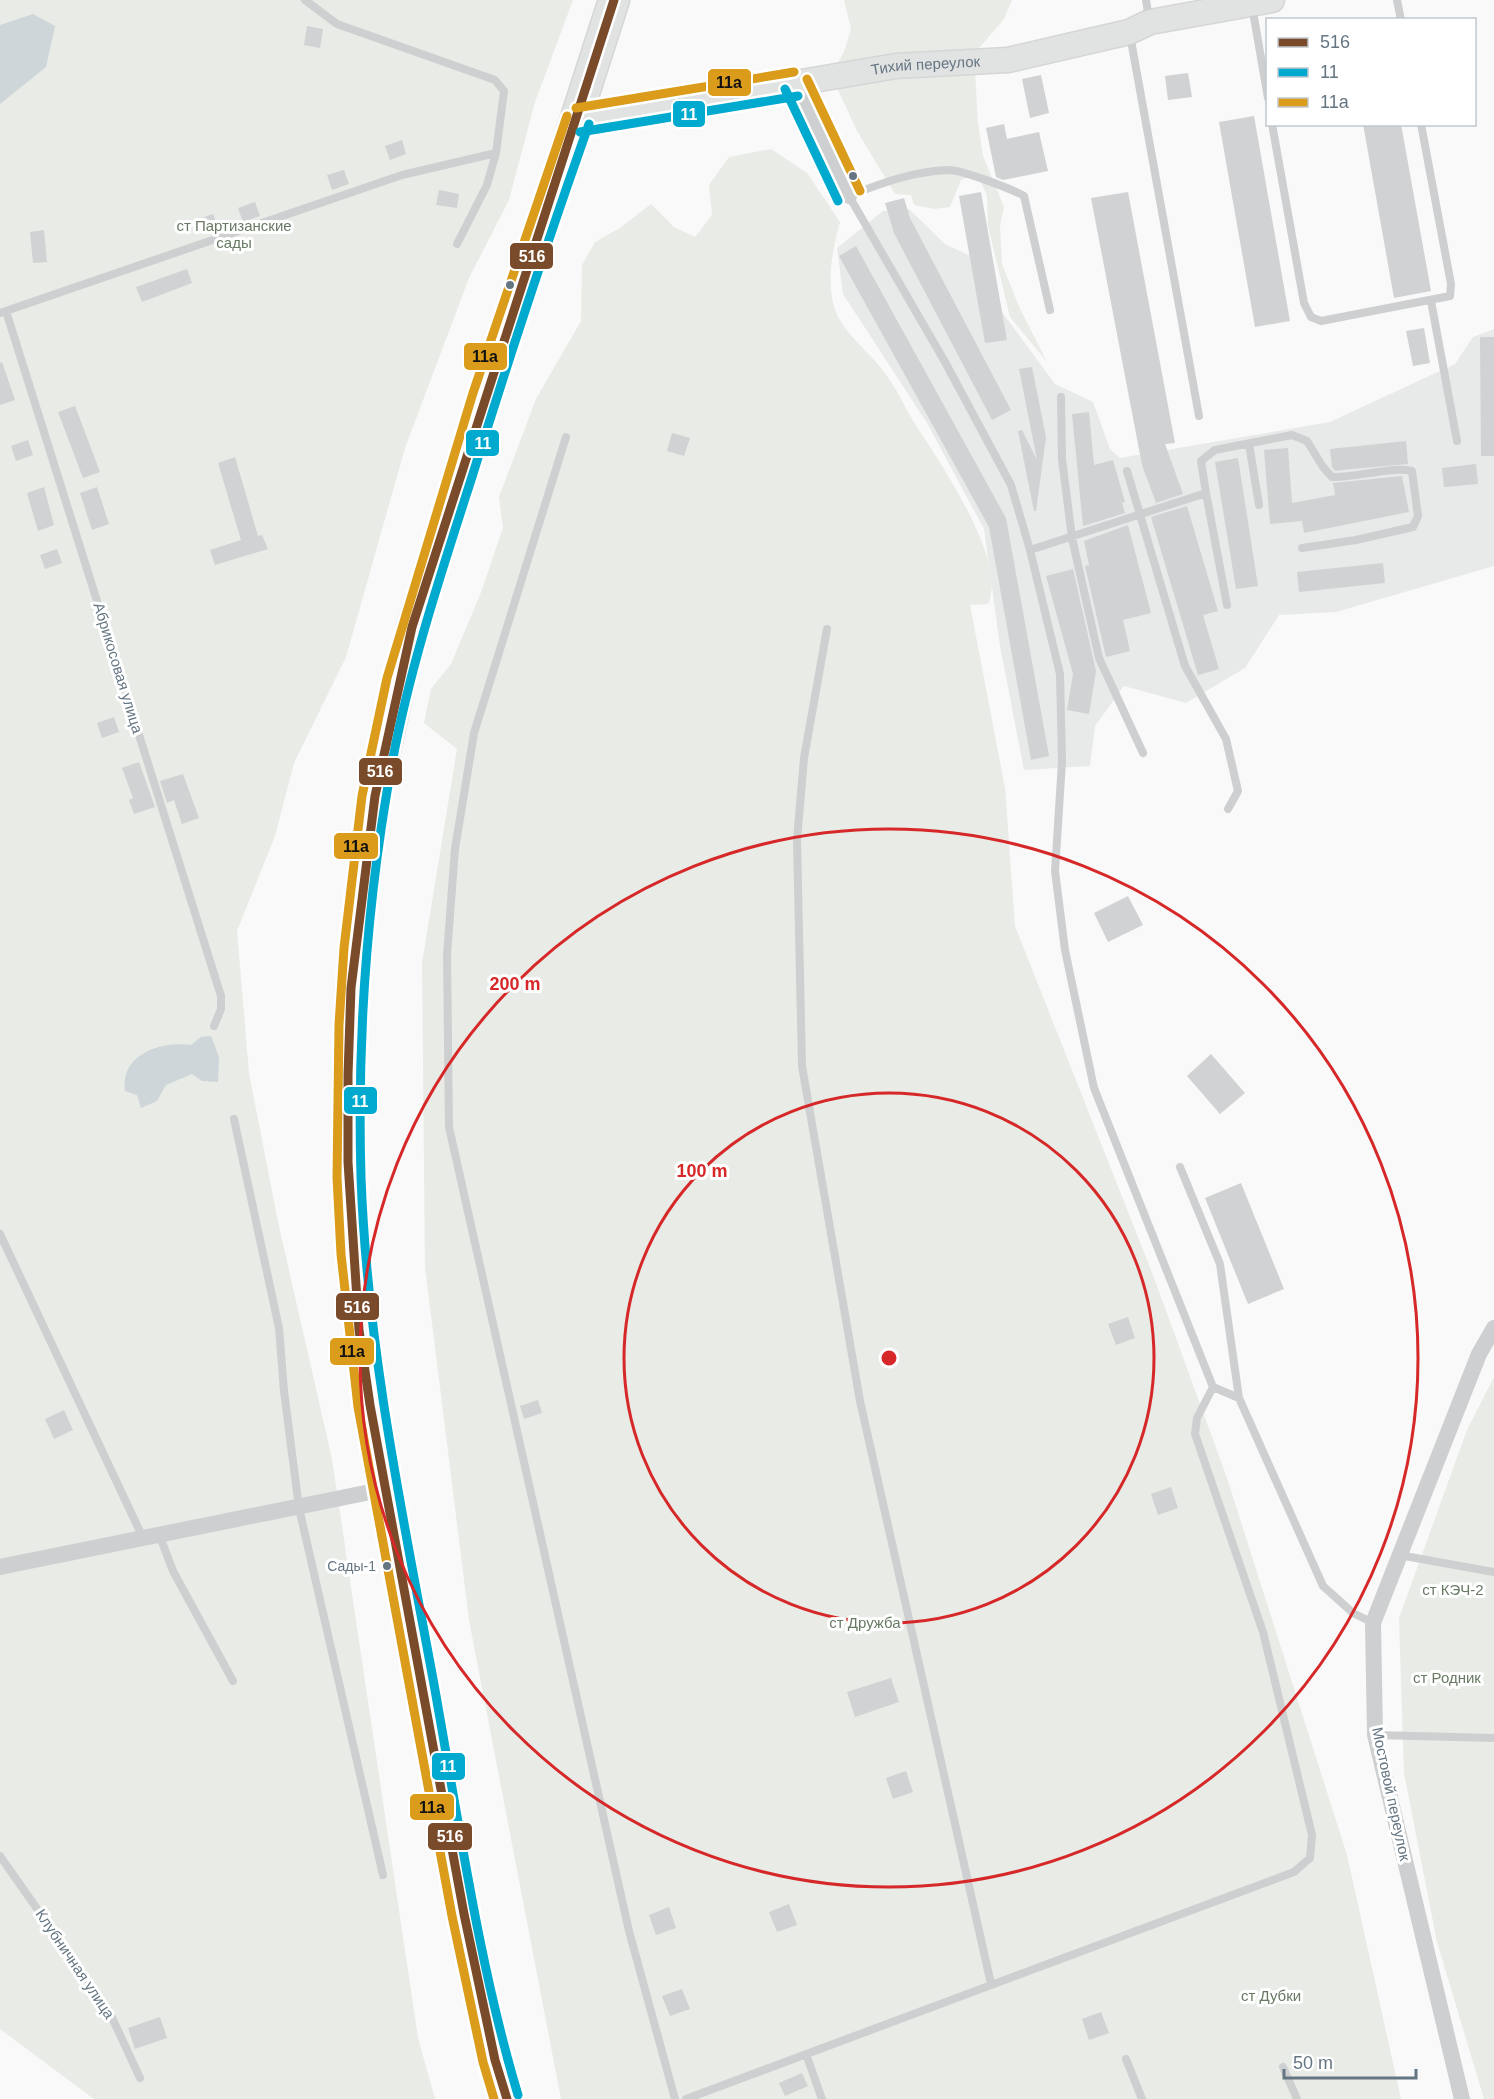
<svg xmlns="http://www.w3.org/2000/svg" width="1494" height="2099" font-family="Arial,sans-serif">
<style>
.built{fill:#e8e9e9}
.green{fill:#e8ebe6}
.water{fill:#ced6d9}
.building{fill:#d0d2d3}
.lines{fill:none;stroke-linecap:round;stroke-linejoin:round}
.secondary-casing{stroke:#d5d6d7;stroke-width:27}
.highway-casing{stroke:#d5d6d6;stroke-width:33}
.lane{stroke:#cecfd0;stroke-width:8}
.street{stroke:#cecfd0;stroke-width:16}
.secondary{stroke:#e1e2e2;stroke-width:24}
.highway{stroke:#e1e2e2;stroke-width:30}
.bus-1-casing{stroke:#fff;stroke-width:14}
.bus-2-casing{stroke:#fff;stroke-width:14}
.bus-3-casing{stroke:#fff;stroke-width:14}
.bus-1{stroke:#7a4b2a;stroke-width:9}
.bus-2{stroke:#00a9ce;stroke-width:9}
.bus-3{stroke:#da9c1a;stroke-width:9}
.ring{fill:none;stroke:#d62828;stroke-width:3}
.bus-dot{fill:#657683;stroke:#fff;stroke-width:2}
.labels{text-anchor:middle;stroke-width:6;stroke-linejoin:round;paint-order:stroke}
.bus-label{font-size:14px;fill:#657683;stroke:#fff;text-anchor:end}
.street-label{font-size:15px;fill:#657683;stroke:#fff}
.park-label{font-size:15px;fill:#687a64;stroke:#fff}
.centre{fill:#d62828;stroke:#fff;stroke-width:3}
.ring-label{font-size:18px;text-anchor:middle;font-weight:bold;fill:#d62828;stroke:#fff;stroke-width:6;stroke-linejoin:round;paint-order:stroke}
.line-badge{stroke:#fff;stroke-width:2}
.badge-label{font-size:16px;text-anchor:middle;font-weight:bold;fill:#fff}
.pale-badge-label{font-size:16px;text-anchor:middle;font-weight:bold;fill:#111}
</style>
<rect width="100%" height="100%" fill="#f9f9f9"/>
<path class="built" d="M909 209 945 244 973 257 988 277 1002 312 1055 384 1093 402 1110 449 1120 458 1330 422 1455 364 1473 337 1494 329V566L1336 612 1279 615 1245 668 1186 703 1124 686 1095 726 1090 766 1024 770 1000 646 984 529 927 423 843 294 837 248 883 211Z"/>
<path class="green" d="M0 0H573L535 102 509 200 469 278 405 448 346 657 294 763 275 836 237 931 249 1073 278 1222 332 1459 418 2038 435 2099H94L0 2029Z
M844 0H1012L1004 19 974 54 978 123 983 156 1004 207 1000 226 1002 264 1020 309 1047 362 1010 317 988 226 987 196 977 173 961 180 950 207 934 209 914 205 911 195 895 194 857 131 831 75 844 52 851 29Z
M771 149 807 173 840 222C833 248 827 276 833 303 838 329 869 351 884 372 895 386 903 403 912 419 936 457 1009 560 988 604L970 605 1005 788 1015 926 1153 1275 1227 1478 1347 1855 1401 2099H561L469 1620 425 1267 422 963 457 749 424 723 431 689 451 664 480 595 503 528 499 497 536 399 581 321 582 265 595 242 620 228 651 204 674 227 695 237 712 215 709 185 729 157Z
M1494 1377V2099H1484L1437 1942 1404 1773 1399 1618 1467 1430Z"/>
<path class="water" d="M33 14 55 26 46 67 0 104V25Z
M211 1036 219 1057 218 1082 202 1081 192 1074 166 1085 157 1101 141 1108 137 1095 125 1091C120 1054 161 1041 191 1045L201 1037Z"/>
<path class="building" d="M307 26 323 29 320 48 304 45Z
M1188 73 1192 97 1168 100 1165 76Z
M1041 75 1049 113 1030 118 1022 79Z
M1254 116 1290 321 1255 327 1219 122Z
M1004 124 1007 139 1039 132 1048 171 1003 180 996 177 986 128Z
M1363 124H1401L1431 291 1394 298Z
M402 140 406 154 390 160 385 146Z
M344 170 349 184 332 190 327 175Z
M439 190 459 194 457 208 436 205Z
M981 192 1007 340 985 343 959 196Z
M1128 192 1175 443 1165 444 1183 494 1156 503 1142 465 1091 198Z
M904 198 910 218 1011 410 992 420 894 233 885 203Z
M255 202 260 216 243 222 238 208Z
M213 214 218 228 205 233 199 219Z
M44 230 47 262 33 263 30 232Z
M856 246 1006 518 1049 756 1031 760 989 527 839 256Z
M187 269 192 283 142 302 136 287Z
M1424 328 1430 363 1413 366 1406 331Z
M1480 337H1494V456H1481Z
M2 362 15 400 0 405V363Z
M1032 367 1046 437 1036 511H1034L1018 431 1022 430 1037 460 1019 369Z
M75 406 100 472 83 478 58 412Z
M1089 412 1094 465 1113 460 1125 502 1122 503 1125 513 1083 526 1072 414Z
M672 433 690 438 684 456 667 451Z
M28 440 33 455 16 461 11 446Z
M1406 441 1408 464 1341 470 1335 471 1332 467 1330 449Z
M1288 448 1292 503 1335 495 1333 483 1402 476 1409 512 1304 533 1302 521 1270 524 1264 450Z
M235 457 258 536 262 535 268 549 215 565 210 550 241 540 218 463Z
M1238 458 1258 586 1236 589 1215 462Z
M1476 464 1478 484 1444 487 1442 468Z
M44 487 54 525 38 531 27 493Z
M97 487 109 524 92 530 80 493Z
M1187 506 1218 611 1203 615 1219 669 1198 675 1151 517Z
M1128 525 1151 613 1123 620 1130 651 1106 657 1085 566 1089 565 1084 541Z
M57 549 62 563 45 569 40 555Z
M1383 563 1385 583 1299 592 1297 572Z
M1073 569 1096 671 1089 714 1067 710 1073 674 1046 576Z
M114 717 119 732 102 738 97 723Z
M139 762 155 807 134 814 129 800 133 798 122 768Z
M183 774 199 818 182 824 174 800 167 803 160 781Z
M1128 896 1143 925 1108 942 1094 913Z
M1211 1054 1245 1093 1220 1114 1187 1076Z
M1241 1183 1284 1289 1248 1304 1205 1198Z
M1128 1317 1135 1338 1116 1345 1108 1324Z
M538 1400 542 1413 524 1419 520 1406Z
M64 1410 73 1430 54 1439 45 1419Z
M1171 1487 1178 1508 1158 1515 1151 1494Z
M891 1678 899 1702 855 1717 847 1692Z
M906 1771 913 1792 893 1799 886 1778Z
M789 1904 797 1925 777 1932 769 1912Z
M669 1907 676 1928 656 1935 649 1915Z
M682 1989 690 2009 670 2016 662 1996Z
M1101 2012 1109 2033 1089 2040 1082 2019Z
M160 2017 167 2038 135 2049 128 2028Z
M802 2073 808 2086 785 2096 779 2083Z"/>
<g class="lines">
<g class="secondary-casing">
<g id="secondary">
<path id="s1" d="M578 120 896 66 1008 60 1129 32 1150 22 1272 0"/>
</g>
</g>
<g class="highway-casing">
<path id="highway" d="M507 2099 495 2060 464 1914 370 1405 359 1330 348 1162V1075L351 988 375 796 412 627 614 0"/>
</g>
<path class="lane" d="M305 0 337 24 495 80 504 91 496 153 487 185 457 244
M1146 0 1149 19
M1397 0 1401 20
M1252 6 1268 98
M1130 35 1199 416
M1272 124 1304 303 1311 317 1321 321 1450 296 1451 284 1421 124
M1431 301 1457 441
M1050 310 1024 196C1012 189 962 170 949 170 914 171 881 183 849 196L945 362 1011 485 1030 550 1060 674 1062 762 1055 871 1065 950 1094 1088 1213 1387 1239 1398 1323 1586 1353 1613 1373 1623
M6 311 221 996V1009L214 1026
M0 313 402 175 496 153
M1061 397 1062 459 1072 538 1099 658 1143 753
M566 437 474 733 455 849 447 955 449 1127 629 1931 675 2099
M1249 444 1259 505
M1127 471 1185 666 1226 739 1238 791 1228 809
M1206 493 1227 605
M1030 550 1206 493 1201 461 1215 450 1292 435 1307 441 1323 467 1332 477C1357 478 1390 466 1412 471L1418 516 1413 527 1356 540 1302 548
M827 629 804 758 797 840 802 1066 860 1401 991 1984
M234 1119 279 1328 284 1391 299 1508 383 1875
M1180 1167 1220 1264 1239 1398
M0 1234 143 1538
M159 1534 173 1571 233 1681
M1399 1555 1494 1572
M1375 1735 1494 1738
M0 1856 109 2011 140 2078
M806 2054 822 2099
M1126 2059 1142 2099
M1283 2067 1297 2099
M686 2099 1294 1872 1310 1858 1312 1835 1263 1632 1195 1434 1197 1418 1213 1387"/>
<path class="street" d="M796 84 849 196
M0 1567 385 1489
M1462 2099 1375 1735 1373 1623 1479 1354 1494 1328"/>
<use href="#secondary" class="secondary"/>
<use href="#highway" class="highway"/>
<g class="bus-1-casing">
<path id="bus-1" d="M507 2099 495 2060 464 1914 370 1405 359 1330 348 1162V1075L351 988 375 796 412 627 614 0"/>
</g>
<g class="bus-2-casing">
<path id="bus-2" d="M785 89 838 201
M580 132 798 96
M518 2095C478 1962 458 1816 433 1679 402 1512 367 1347 361 1177 357 1039 367 899 392 763 410 667 441 573 471 480 508 361 547 242 589 124"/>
</g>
<g class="bus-3-casing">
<path id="bus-3" d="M807 79 860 191
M576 108 794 72
M494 2099 483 2062 452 1916 358 1407 341 1254 337 1177 339 1025 344 948 362 796 387 678 473 393 567 116"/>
</g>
<use href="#bus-1" class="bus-1"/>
<use href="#bus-2" class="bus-2"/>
<use href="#bus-3" class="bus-3"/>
</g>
<g class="ring">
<circle cx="889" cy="1358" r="265"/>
<circle cx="889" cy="1358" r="529"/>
</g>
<g class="bus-dot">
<circle cx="853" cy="176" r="5"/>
<circle cx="510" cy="285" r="5"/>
<circle cx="387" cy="1566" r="5"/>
</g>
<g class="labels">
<g class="bus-label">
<text x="376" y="1571">Сады-1</text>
</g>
<g class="street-label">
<text dy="5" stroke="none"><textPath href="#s1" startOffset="352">Тихий переулок</textPath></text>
<text transform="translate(118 668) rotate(73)" y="5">Абрикосовая улица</text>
<text transform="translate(1391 1794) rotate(78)" y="5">Мостовой переулок</text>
<text transform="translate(75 1964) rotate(56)" y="5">Клубничная улица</text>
</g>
<g class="park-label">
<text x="234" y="231">ст Партизанские<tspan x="234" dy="17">сады</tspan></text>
<text x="1453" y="1595">ст КЭЧ-2</text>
<text x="865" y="1628">ст Дружба</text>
<text x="1447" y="1683">ст Родник</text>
<text x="1271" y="2001">ст Дубки</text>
</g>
</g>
<circle cx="889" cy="1358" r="9" class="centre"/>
<g class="ring-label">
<text x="515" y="990">200 m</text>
<text x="702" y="1177">100 m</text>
</g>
<g class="line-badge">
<rect x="707" y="68" width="45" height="29" rx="6" fill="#da9c1a"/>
<rect x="672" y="100" width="34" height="28" rx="6" fill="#00a9ce"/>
<rect x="509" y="242" width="45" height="28" rx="6" fill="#7a4b2a"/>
<rect x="463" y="342" width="45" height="29" rx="6" fill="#da9c1a"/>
<rect x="465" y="429" width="35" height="28" rx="6" fill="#00a9ce"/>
<rect x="358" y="757" width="45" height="29" rx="6" fill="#7a4b2a"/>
<rect x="333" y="832" width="46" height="28" rx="6" fill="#da9c1a"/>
<rect x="343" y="1086" width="35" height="29" rx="6" fill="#00a9ce"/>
<rect x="335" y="1292" width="45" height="29" rx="6" fill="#7a4b2a"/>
<rect x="329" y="1337" width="46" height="29" rx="6" fill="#da9c1a"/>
<rect x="431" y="1752" width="35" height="29" rx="6" fill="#00a9ce"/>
<rect x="409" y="1793" width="46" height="28" rx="6" fill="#da9c1a"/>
<rect x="427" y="1822" width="46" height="29" rx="6" fill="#7a4b2a"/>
</g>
<g class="badge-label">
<text x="689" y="120">11</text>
<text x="532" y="262">516</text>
<text x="483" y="449">11</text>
<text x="380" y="777">516</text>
<text x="360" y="1107">11</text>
<text x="357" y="1313">516</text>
<text x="448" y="1772">11</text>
<text x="450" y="1842">516</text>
</g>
<g class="pale-badge-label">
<text x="729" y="88">11а</text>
<text x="485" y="362">11а</text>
<text x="356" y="852">11а</text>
<text x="352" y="1357">11а</text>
<text x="432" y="1813">11а</text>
</g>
<rect x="1266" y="18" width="210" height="108" fill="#ffffff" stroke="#c1c8cd" stroke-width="1.5"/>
<rect x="1278" y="38" width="30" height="9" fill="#7a4b2a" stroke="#c1c8cd" stroke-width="1.5"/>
<text x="1320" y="48" font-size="18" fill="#657683">516</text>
<rect x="1278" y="68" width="30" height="9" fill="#00a9ce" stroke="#c1c8cd" stroke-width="1.5"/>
<text x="1320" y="78" font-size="18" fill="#657683">11</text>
<rect x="1278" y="98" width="30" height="9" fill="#da9c1a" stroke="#c1c8cd" stroke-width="1.5"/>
<text x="1320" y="108" font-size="18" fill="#657683">11а</text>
<path d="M1284 2069v9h132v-9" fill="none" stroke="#657683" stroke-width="3"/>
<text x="1293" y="2069" font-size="18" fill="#657683" stroke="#ffffff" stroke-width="4.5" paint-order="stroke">50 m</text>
</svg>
